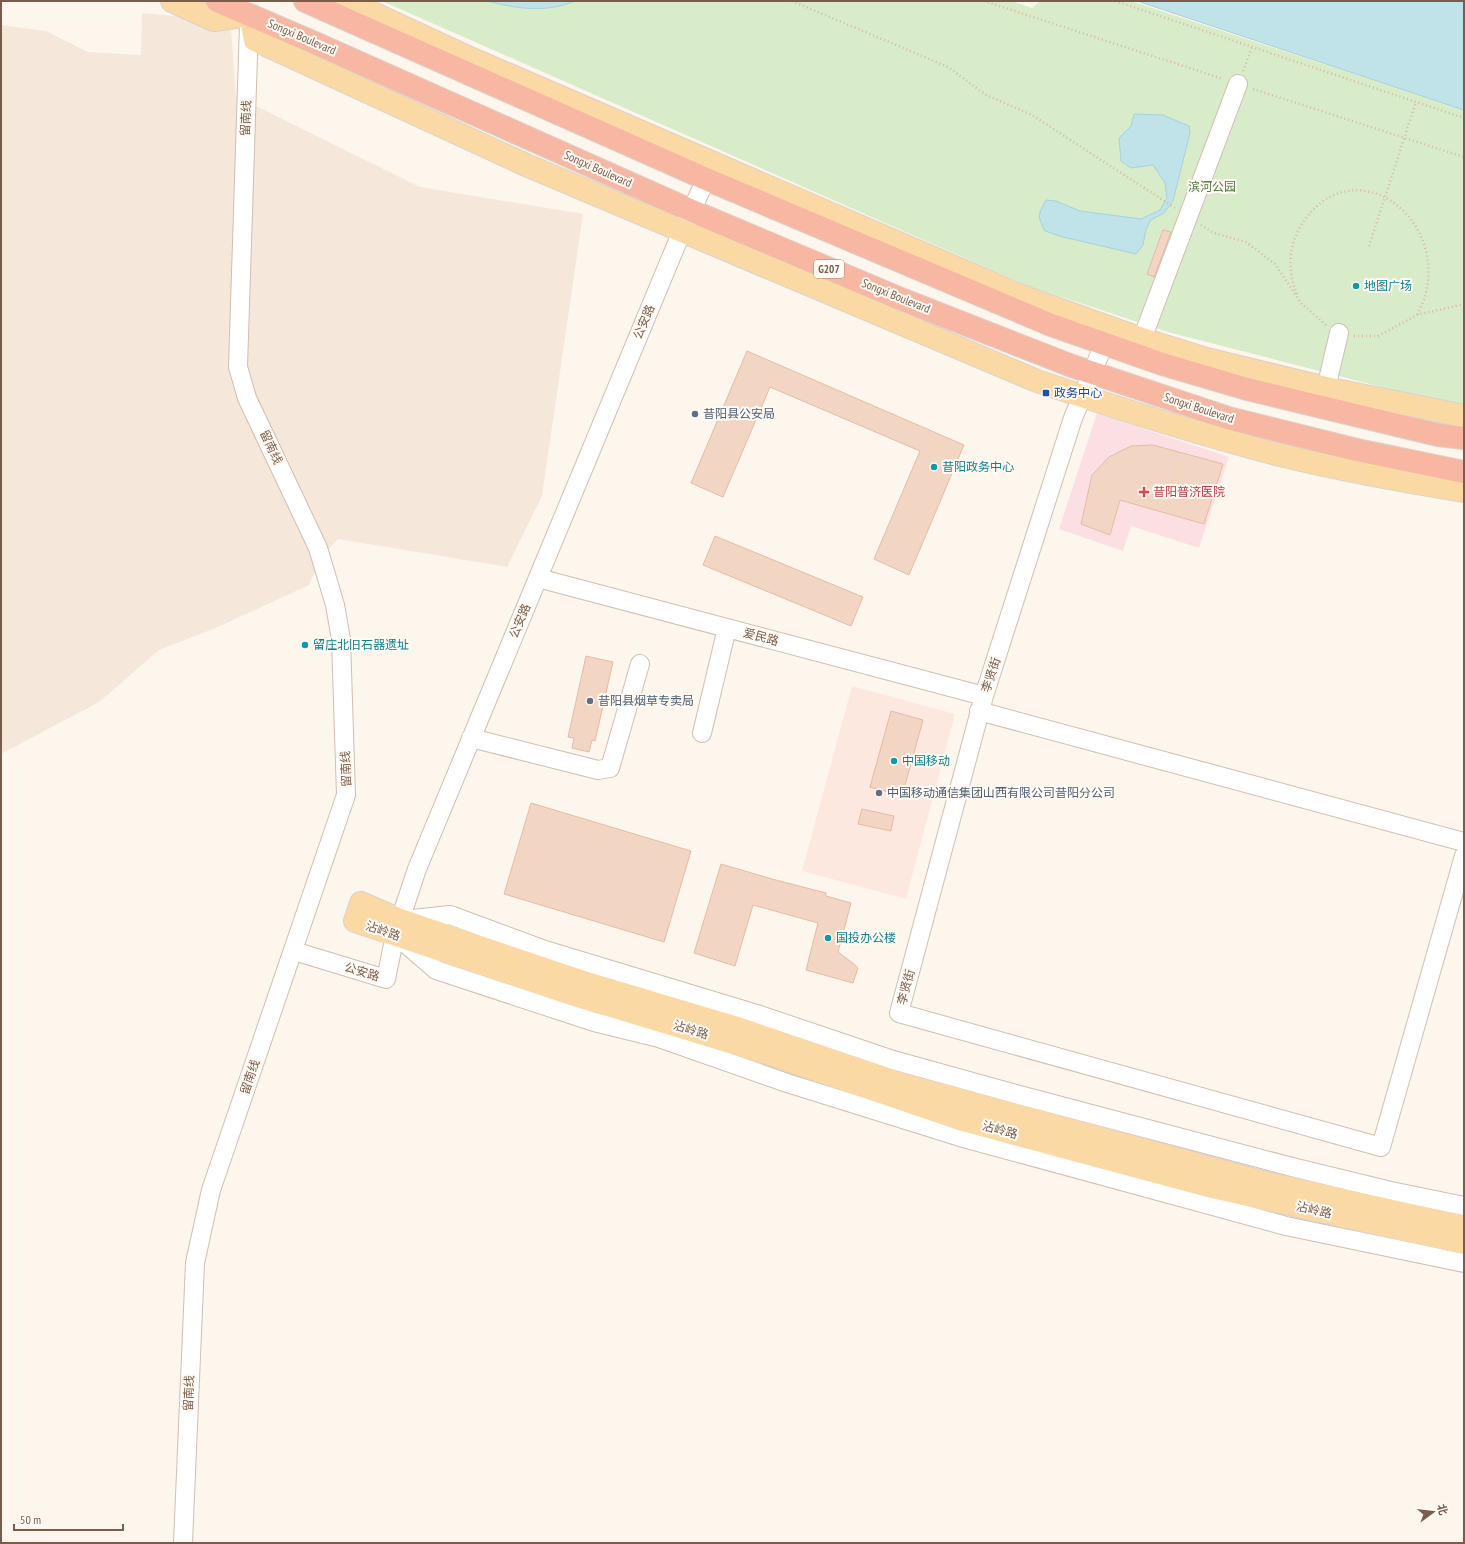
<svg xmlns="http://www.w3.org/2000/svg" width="1465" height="1544" font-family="'PT Sans Narrow','Noto Sans SC',sans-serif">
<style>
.residential{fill:#f5e8da}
.commercial{fill:#fde8e0}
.medical{fill:#fbdfe3}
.green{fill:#d8ecc9}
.water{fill:#bfe3e8;stroke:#a5d3da}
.building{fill:#f3d5c3;stroke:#e6bba3}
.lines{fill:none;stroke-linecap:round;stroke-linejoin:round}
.minor-casing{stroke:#d1beb0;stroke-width:20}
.major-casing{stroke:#dad1cd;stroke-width:24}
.highway-casing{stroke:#dad1cd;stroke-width:24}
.path{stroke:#d9b8a5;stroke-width:2.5;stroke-dasharray:1 3;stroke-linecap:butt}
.minor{stroke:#fff;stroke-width:18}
.major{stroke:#fbd9a5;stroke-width:22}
.highway{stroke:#f7b7a3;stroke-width:22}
.culture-dot{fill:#0f9aa8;stroke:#fffaf3;stroke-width:1.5}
.transit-dot{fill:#1a4fb4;stroke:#fffaf3;stroke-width:1.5}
.service-dot{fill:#5c6f8a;stroke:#fffaf3;stroke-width:1.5}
.health-dot{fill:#e0444e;stroke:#fffaf3;stroke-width:1.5}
.labels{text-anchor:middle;stroke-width:4;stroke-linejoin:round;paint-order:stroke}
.shield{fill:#fffaf3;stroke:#a28b7f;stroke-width:1}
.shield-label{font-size:11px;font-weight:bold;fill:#7a5c4d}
.street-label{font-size:12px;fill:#7a5c4d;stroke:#fffaf3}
.park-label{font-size:12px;fill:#537a41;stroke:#fffaf3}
.culture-label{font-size:12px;fill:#0d838f;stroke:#fffaf3;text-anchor:start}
.transit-label{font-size:12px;fill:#164399;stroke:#fffaf3;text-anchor:start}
.service-label{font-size:12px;fill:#4e5e75;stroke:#fffaf3;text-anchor:start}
.health-label{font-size:12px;fill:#be3a42;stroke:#fffaf3;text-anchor:start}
</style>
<rect width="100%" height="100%" fill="#fdf6ec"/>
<path class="residential" d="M142 13 188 17 231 28 236 96 420 187 583 214 542 496 507 567 338 539 322 556 309 585 218 627 159 650 99 702 1 754V25L46 31 88 52 141 55Z"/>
<path class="commercial" d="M852 686 955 714 906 899 802 871Z"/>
<path class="medical" d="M1097 413 1229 457 1199 548 1131 526 1123 551 1059 529Z"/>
<path class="green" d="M382 1H1012L1032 8 1040 1H1131L1464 110V405L1436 401 1168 332 1028 286Z"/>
<path class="water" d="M487 1H575C546 13 517 9 487 1Z
M1137 1H1464V110Z
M1134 114 1163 115 1189 126 1190 133 1173 201 1164 213 1151 220 1146 229 1143 245 1136 254 1063 237 1045 231C1037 216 1038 215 1046 200L1056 201 1080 211 1141 219 1160 210 1167 198 1165 183 1153 165 1131 168 1121 161 1119 138 1131 126Z"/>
<path class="building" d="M1163 230 1171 232 1154 277 1147 274Z
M747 351 964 445 909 575 874 559 920 451 770 387 723 497 691 483Z
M1153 445 1223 464 1204 524 1120 500 1110 535 1081 524 1092 475 1109 457 1131 446Z
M715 536 863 597 851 626 703 565Z
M586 656 613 662 595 741 592 740 589 752 572 748 574 738 568 737Z
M891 711 923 720 902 796 870 787Z
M531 803 691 851 664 942 504 894Z
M862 809 894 816 891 831 858 824Z
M721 864 772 879 826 893V896L851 903 838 952 854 964 858 968 853 983 806 970 818 923 753 905 735 966 694 953Z"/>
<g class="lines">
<g class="minor-casing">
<path id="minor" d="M1142 339 1238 84
M1104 344 1073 418 984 696 899 1013 1381 1147 1464 856
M1323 401 1339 333
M538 578 984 696
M979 711 1464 842
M702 733 727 628
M471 738 598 770 610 768 640 664
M403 920 450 915 542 949 757 1014 893 1060 1023 1096 1292 1167 1391 1191 1464 1206
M399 938 436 970 594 1022 659 1038 787 1083 960 1137 1286 1226 1464 1263
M294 951 386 979 395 935 417 869 682 231 706 179
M183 1543 195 1263 211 1190 346 795 341 639 335 605 318 548 247 398 238 367 249 24"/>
</g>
<g class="major-casing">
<path id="major" d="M172 1 214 20 250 15 255 40 526 165 1037 381C1117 408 1198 434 1280 455 1341 470 1402 481 1464 491
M347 1 463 55 1019 295 1142 339 1206 359 1326 388 1464 416
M1464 1227 1266 1183 898 1083 734 1027 583 982 400 920 361 903 355 921 575 995 770 1054 963 1120 1208 1186 1464 1243"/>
</g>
<g class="highway-casing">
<path id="highway" d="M217 1 315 43 692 211 901 299 1072 366 1228 418 1357 450 1464 472
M305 1 706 179 1051 325 1162 364 1247 389 1438 435 1464 438"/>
</g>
<path class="path" d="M792 1 948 67 986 95 1032 115 1175 208
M984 1 1223 79
M1115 1 1464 118
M1243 71 1252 47
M1253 89 1464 157
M1201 225 1214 233 1246 242 1275 264 1301 303 1326 325
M1369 246 1416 102
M1297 294C1288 274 1288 249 1299 229 1351 137 1465 226 1417 315
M1354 336H1378L1417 315 1464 304"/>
<use href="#minor" class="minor"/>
<use href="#major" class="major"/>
<use href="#highway" class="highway"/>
</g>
<g class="culture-dot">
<circle cx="1356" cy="286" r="4"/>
<circle cx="934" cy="467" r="4"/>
<circle cx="305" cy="645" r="4"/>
<circle cx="894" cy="761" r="4"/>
<circle cx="828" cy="938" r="4"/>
</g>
<rect class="transit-dot" x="1042" y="389" width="8" height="8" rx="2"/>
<g class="service-dot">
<circle cx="695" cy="414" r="4"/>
<circle cx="590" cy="701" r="4"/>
<circle cx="879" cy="793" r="4"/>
</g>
<path class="health-dot" d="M1142 486h4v4h4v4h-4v4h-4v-4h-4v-4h4z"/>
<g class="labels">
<rect class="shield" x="814" y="260" width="30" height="18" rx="3"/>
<g class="shield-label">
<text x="829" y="273">G207</text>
</g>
<g class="street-label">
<text transform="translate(302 37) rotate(23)" y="4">Songxi Boulevard</text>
<text transform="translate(246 118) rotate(-88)" y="4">留南线</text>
<text transform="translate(598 169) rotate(24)" y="4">Songxi Boulevard</text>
<text transform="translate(896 296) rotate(22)" y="4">Songxi Boulevard</text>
<text transform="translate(644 322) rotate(-67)" y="4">公安路</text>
<text transform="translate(1199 408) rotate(18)" y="4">Songxi Boulevard</text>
<text transform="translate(271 447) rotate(65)" y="4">留南线</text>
<text transform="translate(520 621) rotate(-67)" y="4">公安路</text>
<text transform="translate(761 637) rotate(15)" y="4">爱民路</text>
<text transform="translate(991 675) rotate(-72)" y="4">李贤街</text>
<text transform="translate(346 769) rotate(-92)" y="4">留南线</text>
<text transform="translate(383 931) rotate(19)" y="4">沾岭路</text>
<text transform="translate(362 972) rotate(17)" y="4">公安路</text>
<text transform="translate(906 987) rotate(-75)" y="4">李贤街</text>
<text transform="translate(691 1030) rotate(17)" y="4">沾岭路</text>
<text transform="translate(250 1077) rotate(-71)" y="4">留南线</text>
<text transform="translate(1000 1130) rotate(15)" y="4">沾岭路</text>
<text transform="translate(1314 1210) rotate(13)" y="4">沾岭路</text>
<text transform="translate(189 1393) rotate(-88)" y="4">留南线</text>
</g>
<g class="park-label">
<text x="1212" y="191">滨河公园</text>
</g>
<g class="culture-label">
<text x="1364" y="290">地图广场</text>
<text x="942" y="471">昔阳政务中心</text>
<text x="313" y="649">留庄北旧石器遗址</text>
<text x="902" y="765">中国移动</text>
<text x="836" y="942">国投办公楼</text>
</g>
<g class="transit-label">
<text x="1054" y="397">政务中心</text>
</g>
<g class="service-label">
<text x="703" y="418">昔阳县公安局</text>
<text x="598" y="705">昔阳县烟草专卖局</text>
<text x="887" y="797">中国移动通信集团山西有限公司昔阳分公司</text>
</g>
<g class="health-label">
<text x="1153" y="496">昔阳普济医院</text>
</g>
</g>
<rect width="1465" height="1544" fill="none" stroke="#7a5c4d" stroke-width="4"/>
<g transform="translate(1433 1512) rotate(75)" stroke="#fffaf3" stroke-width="3" paint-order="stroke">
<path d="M0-3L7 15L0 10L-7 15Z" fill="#7a5c4d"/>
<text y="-6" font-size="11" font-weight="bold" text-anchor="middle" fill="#7a5c4d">北</text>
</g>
<path d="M14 1524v6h109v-6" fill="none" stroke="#7a5c4d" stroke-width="2"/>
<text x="20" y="1524" font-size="12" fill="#7a5c4d" stroke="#fffaf3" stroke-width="3" paint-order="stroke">50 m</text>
</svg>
